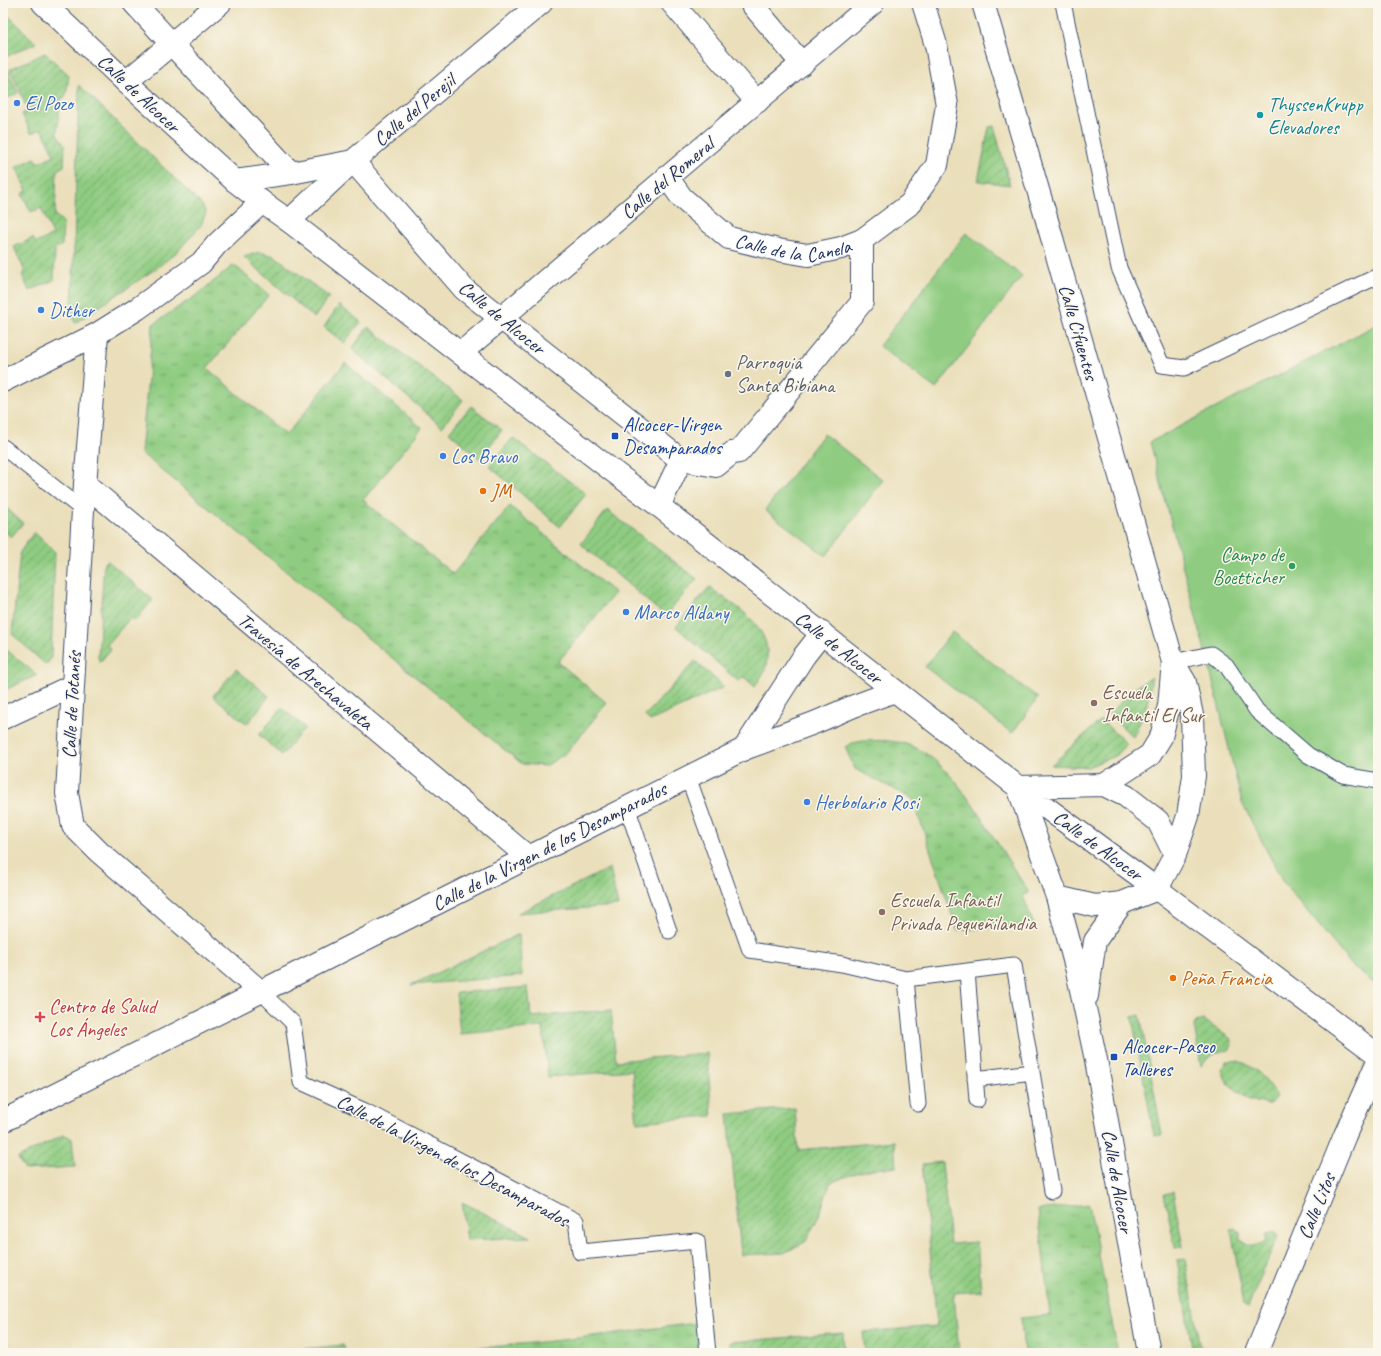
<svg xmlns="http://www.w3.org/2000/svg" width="1381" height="1356" font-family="Caveat,sans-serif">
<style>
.grass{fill:url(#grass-tufts);stroke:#557e70}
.garden{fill:url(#garden-furrows);stroke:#557e70}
.pitch{fill:#8fcc81;stroke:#557e70}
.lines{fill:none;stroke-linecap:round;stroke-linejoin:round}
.service-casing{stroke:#3a496c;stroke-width:17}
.pedestrian-casing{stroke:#3a496c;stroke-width:24}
.minor-casing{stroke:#3a496c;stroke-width:24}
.secondary-casing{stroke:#3a496c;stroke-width:24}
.service{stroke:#fff;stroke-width:15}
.pedestrian{stroke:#fff;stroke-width:22}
.minor{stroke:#fff;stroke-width:22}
.secondary{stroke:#fff;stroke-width:22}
.shop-dot{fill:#3f7fe0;stroke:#fbf7ec;stroke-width:1.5}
.culture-dot{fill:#0f9aa8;stroke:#fbf7ec;stroke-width:1.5}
.worship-dot{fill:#6b7280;stroke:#fbf7ec;stroke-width:1.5}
.transit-dot{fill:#1a4fb4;stroke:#fbf7ec;stroke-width:1.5}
.food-dot{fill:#e8710a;stroke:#fbf7ec;stroke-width:1.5}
.leisure-dot{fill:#2e9e5b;stroke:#fbf7ec;stroke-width:1.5}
.education-dot{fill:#8d6e63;stroke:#fbf7ec;stroke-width:1.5}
.health-dot{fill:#e0444e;stroke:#fbf7ec;stroke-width:1.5}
.labels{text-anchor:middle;stroke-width:3;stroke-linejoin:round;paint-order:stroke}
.street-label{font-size:20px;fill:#1b2f5e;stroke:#fbf7ec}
.shop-label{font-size:20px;fill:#366cbe;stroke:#fbf7ec;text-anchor:start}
.culture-label{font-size:20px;fill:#0d838f;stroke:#fbf7ec;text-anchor:start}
.worship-label{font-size:20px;fill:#5b616d;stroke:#fbf7ec;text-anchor:start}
.transit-label{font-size:20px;fill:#164399;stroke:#fbf7ec;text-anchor:start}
.food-label{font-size:20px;fill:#c56008;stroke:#fbf7ec;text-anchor:start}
.leisure-label{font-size:20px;fill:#27864d;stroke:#fbf7ec;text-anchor:end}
.education-label{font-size:20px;fill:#785e54;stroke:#fbf7ec;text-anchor:start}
.health-label{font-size:20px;fill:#be3a42;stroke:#fbf7ec;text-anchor:start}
</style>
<defs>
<pattern id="grass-tufts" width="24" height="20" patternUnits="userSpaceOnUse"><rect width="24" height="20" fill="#8fcc81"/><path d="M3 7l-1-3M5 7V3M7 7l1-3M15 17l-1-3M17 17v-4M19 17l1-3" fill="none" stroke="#74a66d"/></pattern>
<pattern id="garden-furrows" width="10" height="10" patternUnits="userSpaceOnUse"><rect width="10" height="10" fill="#8fcc81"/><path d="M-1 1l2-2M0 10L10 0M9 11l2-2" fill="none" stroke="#74a66d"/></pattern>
</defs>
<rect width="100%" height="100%" fill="#fbf7ec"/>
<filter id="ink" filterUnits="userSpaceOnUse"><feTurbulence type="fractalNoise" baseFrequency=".025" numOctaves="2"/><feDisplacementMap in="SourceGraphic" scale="8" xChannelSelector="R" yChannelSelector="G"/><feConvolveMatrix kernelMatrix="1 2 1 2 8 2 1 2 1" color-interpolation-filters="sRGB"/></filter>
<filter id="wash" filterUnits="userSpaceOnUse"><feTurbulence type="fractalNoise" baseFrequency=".012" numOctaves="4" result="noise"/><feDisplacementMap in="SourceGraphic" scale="16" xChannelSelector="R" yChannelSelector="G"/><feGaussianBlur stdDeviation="0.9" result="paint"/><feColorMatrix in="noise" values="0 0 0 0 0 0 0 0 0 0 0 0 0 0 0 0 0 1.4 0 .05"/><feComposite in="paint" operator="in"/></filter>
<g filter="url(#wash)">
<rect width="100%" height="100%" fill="#eadfba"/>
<path class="grass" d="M234 265 269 295 207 368 286 435 345 363 422 428 363 500 453 574 510 506 615 593 558 662 607 703 567 752 546 766 522 764 141 453 153 324 194 297Z
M863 741C877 740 892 740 906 744 945 756 972 804 993 836 1005 855 1017 874 1029 893L1023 896 1034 925 957 930 913 799 855 769 845 747 852 743Z
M1089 1204 1118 1353H1024L1021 1318 1050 1315 1038 1210Z
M696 1323 699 1353H427L562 1340Z
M343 1345 345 1353H217L265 1349 266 1352Z"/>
<path class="garden" d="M3 10 36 43 3 58Z
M45 53 69 75 66 96 60 100 57 134 65 145 64 166 57 170 55 215 63 222 62 245 55 249 54 280 29 291 22 274 25 272 14 247 33 238 36 243 53 235 41 208 31 212 22 194 27 191 16 167 35 158 38 163 54 155 42 129 31 133 22 114 28 110 10 69Z
M8 71 18 93 3 100V73Z
M79 85 202 205 206 213 201 225 177 252 154 270 75 323 72 313Z
M994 126 1010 185 978 181 989 127Z
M259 252 275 256 329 297 314 318 244 257Z
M339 305 361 322 344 343 324 327Z
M368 327 463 400 442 427 352 349Z
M471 406 502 430 480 459 449 432Z
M513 438 586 494 560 527 489 466Z
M3 505 23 523 11 537 3 530Z
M607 510 697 579 665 616 581 544Z
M34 532 55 552 51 658 46 665 12 634 20 552Z
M108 561 153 600 135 621 130 618 107 645 111 649 100 662 98 658 104 563Z
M709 587C736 607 775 626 766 666 765 673 758 681 755 687L744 677 738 681 676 627Z
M3 647 37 675 3 691Z
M695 661 724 687 650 721 645 716Z
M236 669 269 696 247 724 213 696Z
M1152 677 1146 709 1133 737 1109 714 1137 686Z
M282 708 305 728 282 755 259 735Z
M1101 720 1127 744 1117 755 1088 767 1051 765Z
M610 868 618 906 518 913Z
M519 934 522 976 411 985 511 938Z
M528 987 531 1017 611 1010 616 1061 707 1053 712 1116 637 1122 632 1070 548 1077 543 1027 460 1034 456 993Z
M1140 1015 1162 1135 1154 1136 1132 1017Z
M1204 1020 1231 1039 1232 1045 1229 1050C1216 1052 1208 1056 1201 1066L1194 1026 1196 1022Z
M1226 1061C1230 1061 1235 1060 1238 1061 1256 1066 1268 1081 1277 1096L1269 1105 1249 1100 1229 1084 1225 1078 1222 1069Z
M795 1108 798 1150 894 1141 896 1167 873 1169 853 1174 830 1183 819 1216 805 1242 784 1253 741 1255 728 1114Z
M63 1135 68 1136 72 1139 75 1167 25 1170 18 1158Z
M942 1162 950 1244 977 1242 981 1291 954 1293 959 1353H908L907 1350 865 1353 863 1332 937 1326 922 1164Z
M1173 1192 1183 1247 1175 1248 1164 1194Z
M462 1202 531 1237 467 1240Z
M1236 1228 1240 1232V1239C1250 1247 1255 1249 1266 1240V1234L1274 1232 1278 1236 1248 1307 1244 1305 1231 1229Z
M1185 1259 1202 1353H1193L1177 1260Z
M843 1333 844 1353H731L730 1342Z"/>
<path class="pitch" d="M966 233 1022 276 936 389 879 346Z
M1378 324V986L1354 968 1283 882 1242 803 1212 678 1150 442Z
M824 434 883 480 826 556 765 510Z
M952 632 1038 698 1012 733 925 667Z"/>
</g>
<g filter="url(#ink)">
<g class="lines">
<g class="service-casing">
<path id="service" d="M1063 3 1119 268 1162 365 1184 368 1378 276
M3 447 83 510
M1173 662 1211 654 1226 665 1257 711 1308 755 1343 775 1378 781
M688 777 750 950 842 964 906 979 1014 965 1052 1191
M627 807 669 931
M967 971 977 1100
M906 979 918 1104
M260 991 293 1023 301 1082 365 1111 576 1221 580 1252 697 1241 708 1353
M975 1079 1032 1072"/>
</g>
<g class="pedestrian-casing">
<path id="pedestrian" d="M681 460 716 466 732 453 739 452 862 302V240"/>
</g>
<g class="minor-casing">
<g id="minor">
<path d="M134 3 291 173 353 161 464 289 681 460 659 506"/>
<path d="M672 3 757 102"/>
<path d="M751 3 802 64"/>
<path d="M983 3 1046 217 1173 662 1185 682 1192 715 1194 776 1188 816 1175 855"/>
<path d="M126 82 220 3"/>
<path id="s1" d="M667 177 682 198 729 238 778 250 808 255 841 248 862 240 910 204 937 165 947 105 936 45 923 3"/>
<path d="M235 181 291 173"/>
<path d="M289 221 353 161 541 3"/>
<path d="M97 334 83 510 67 793 73 826 99 852 260 991"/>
<path d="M461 353 532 292 873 3"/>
<path d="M3 381 97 334 137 309 201 263 217 244 262 202"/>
<path d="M85 484 528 857"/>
<path d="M3 718 72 686"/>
<path d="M744 749 804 656 822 633"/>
<path d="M1104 785 1150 755 1161 737 1169 706 1173 662"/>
<path d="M1157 889 1378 1055"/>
<path d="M3 1121 744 749 814 723 854 706 895 691"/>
<path d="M1256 1353 1345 1135 1378 1061"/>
</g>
</g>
<g class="secondary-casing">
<path id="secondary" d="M43 3 126 82 235 181 262 202 289 221 597 459 659 506 1018 787 1157 889
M1018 787 1057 897 1077 971 1096 1060 1149 1353
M1018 787 1104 785 1126 796 1158 821 1175 855 1157 889 1122 903 1095 906 1057 897
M1087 996 1095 941 1122 903"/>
</g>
<use href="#service" class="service"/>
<use href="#pedestrian" class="pedestrian"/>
<use href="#minor" class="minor"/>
<use href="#secondary" class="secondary"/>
</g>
</g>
<g class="shop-dot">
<circle cx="17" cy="103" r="4"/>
<circle cx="41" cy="310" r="4"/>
<circle cx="443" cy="456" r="4"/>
<circle cx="626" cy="612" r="4"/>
<circle cx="807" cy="802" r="4"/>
</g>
<circle class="culture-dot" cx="1260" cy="115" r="4"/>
<circle class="worship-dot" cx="728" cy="374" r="4"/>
<g class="transit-dot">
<rect x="611" y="432" width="8" height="8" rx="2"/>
<rect x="1110" y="1053" width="8" height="8" rx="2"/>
</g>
<g class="food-dot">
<circle cx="483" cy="491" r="4"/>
<circle cx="1173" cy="978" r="4"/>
</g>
<circle class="leisure-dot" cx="1292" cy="566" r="4"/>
<g class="education-dot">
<circle cx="1094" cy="703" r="4"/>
<circle cx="882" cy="912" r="4"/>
</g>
<path class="health-dot" d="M38 1011h4v4h4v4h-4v4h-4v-4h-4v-4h4z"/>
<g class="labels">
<g class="street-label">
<text transform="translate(139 93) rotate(43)" y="7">Calle de Alcocer</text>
<text transform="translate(414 110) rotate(-40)" y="7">Calle del Perejil</text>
<text transform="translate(667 178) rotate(-40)" y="7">Calle del Romeral</text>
<text dy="7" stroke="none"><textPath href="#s1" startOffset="153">Calle de la Canela</textPath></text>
<text transform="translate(502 317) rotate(39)" y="7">Calle de Alcocer</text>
<text transform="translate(1079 332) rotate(74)" y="7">Calle Cifuentes</text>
<text transform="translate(839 647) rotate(38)" y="7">Calle de Alcocer</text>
<text transform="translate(306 671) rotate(40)" y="7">Travesía de Arechavaleta</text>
<text transform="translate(71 705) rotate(-87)" y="7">Calle de Totanés</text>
<text transform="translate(1098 845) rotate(36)" y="7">Calle de Alcocer</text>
<text transform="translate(549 846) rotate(-27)" y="7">Calle de la Virgen de los Desamparados</text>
<text transform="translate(453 1160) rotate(28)" y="7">Calle de la Virgen de los Desamparados</text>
<text transform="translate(1118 1181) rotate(80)" y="7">Calle de Alcocer</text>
<text transform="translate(1316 1206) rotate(-68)" y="7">Calle Litos</text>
</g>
<g class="shop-label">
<text x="25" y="110">El Pozo</text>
<text x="49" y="317">Dither</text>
<text x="451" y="463">Los Bravo</text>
<text x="634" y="619">Marco Aldany</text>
<text x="815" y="809">Herbolario Rosi</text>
</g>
<g class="culture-label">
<text x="1268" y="111">ThyssenKrupp<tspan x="1268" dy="23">Elevadores</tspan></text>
</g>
<g class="worship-label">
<text x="736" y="369">Parroquia<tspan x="736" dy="23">Santa Bibiana</tspan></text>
</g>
<g class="transit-label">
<text x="623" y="431">Alcocer-Virgen<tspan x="623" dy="23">Desamparados</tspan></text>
<text x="1122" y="1053">Alcocer-Paseo<tspan x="1122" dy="23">Talleres</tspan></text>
</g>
<g class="food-label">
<text x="491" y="498">JM</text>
<text x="1181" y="985">Peña Francia</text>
</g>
<g class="leisure-label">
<text x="1284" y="561">Campo de<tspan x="1284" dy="23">Boetticher</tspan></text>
</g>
<g class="education-label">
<text x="1102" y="699">Escuela<tspan x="1102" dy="23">Infantil El Sur</tspan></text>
<text x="890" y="907">Escuela Infantil<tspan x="890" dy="23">Privada Pequeñilandia</tspan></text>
</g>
<g class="health-label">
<text x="49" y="1013">Centro de Salud<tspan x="49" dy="23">Los Ángeles</tspan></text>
</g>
</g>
<rect width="1381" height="1356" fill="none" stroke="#fbf7ec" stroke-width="16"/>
</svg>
